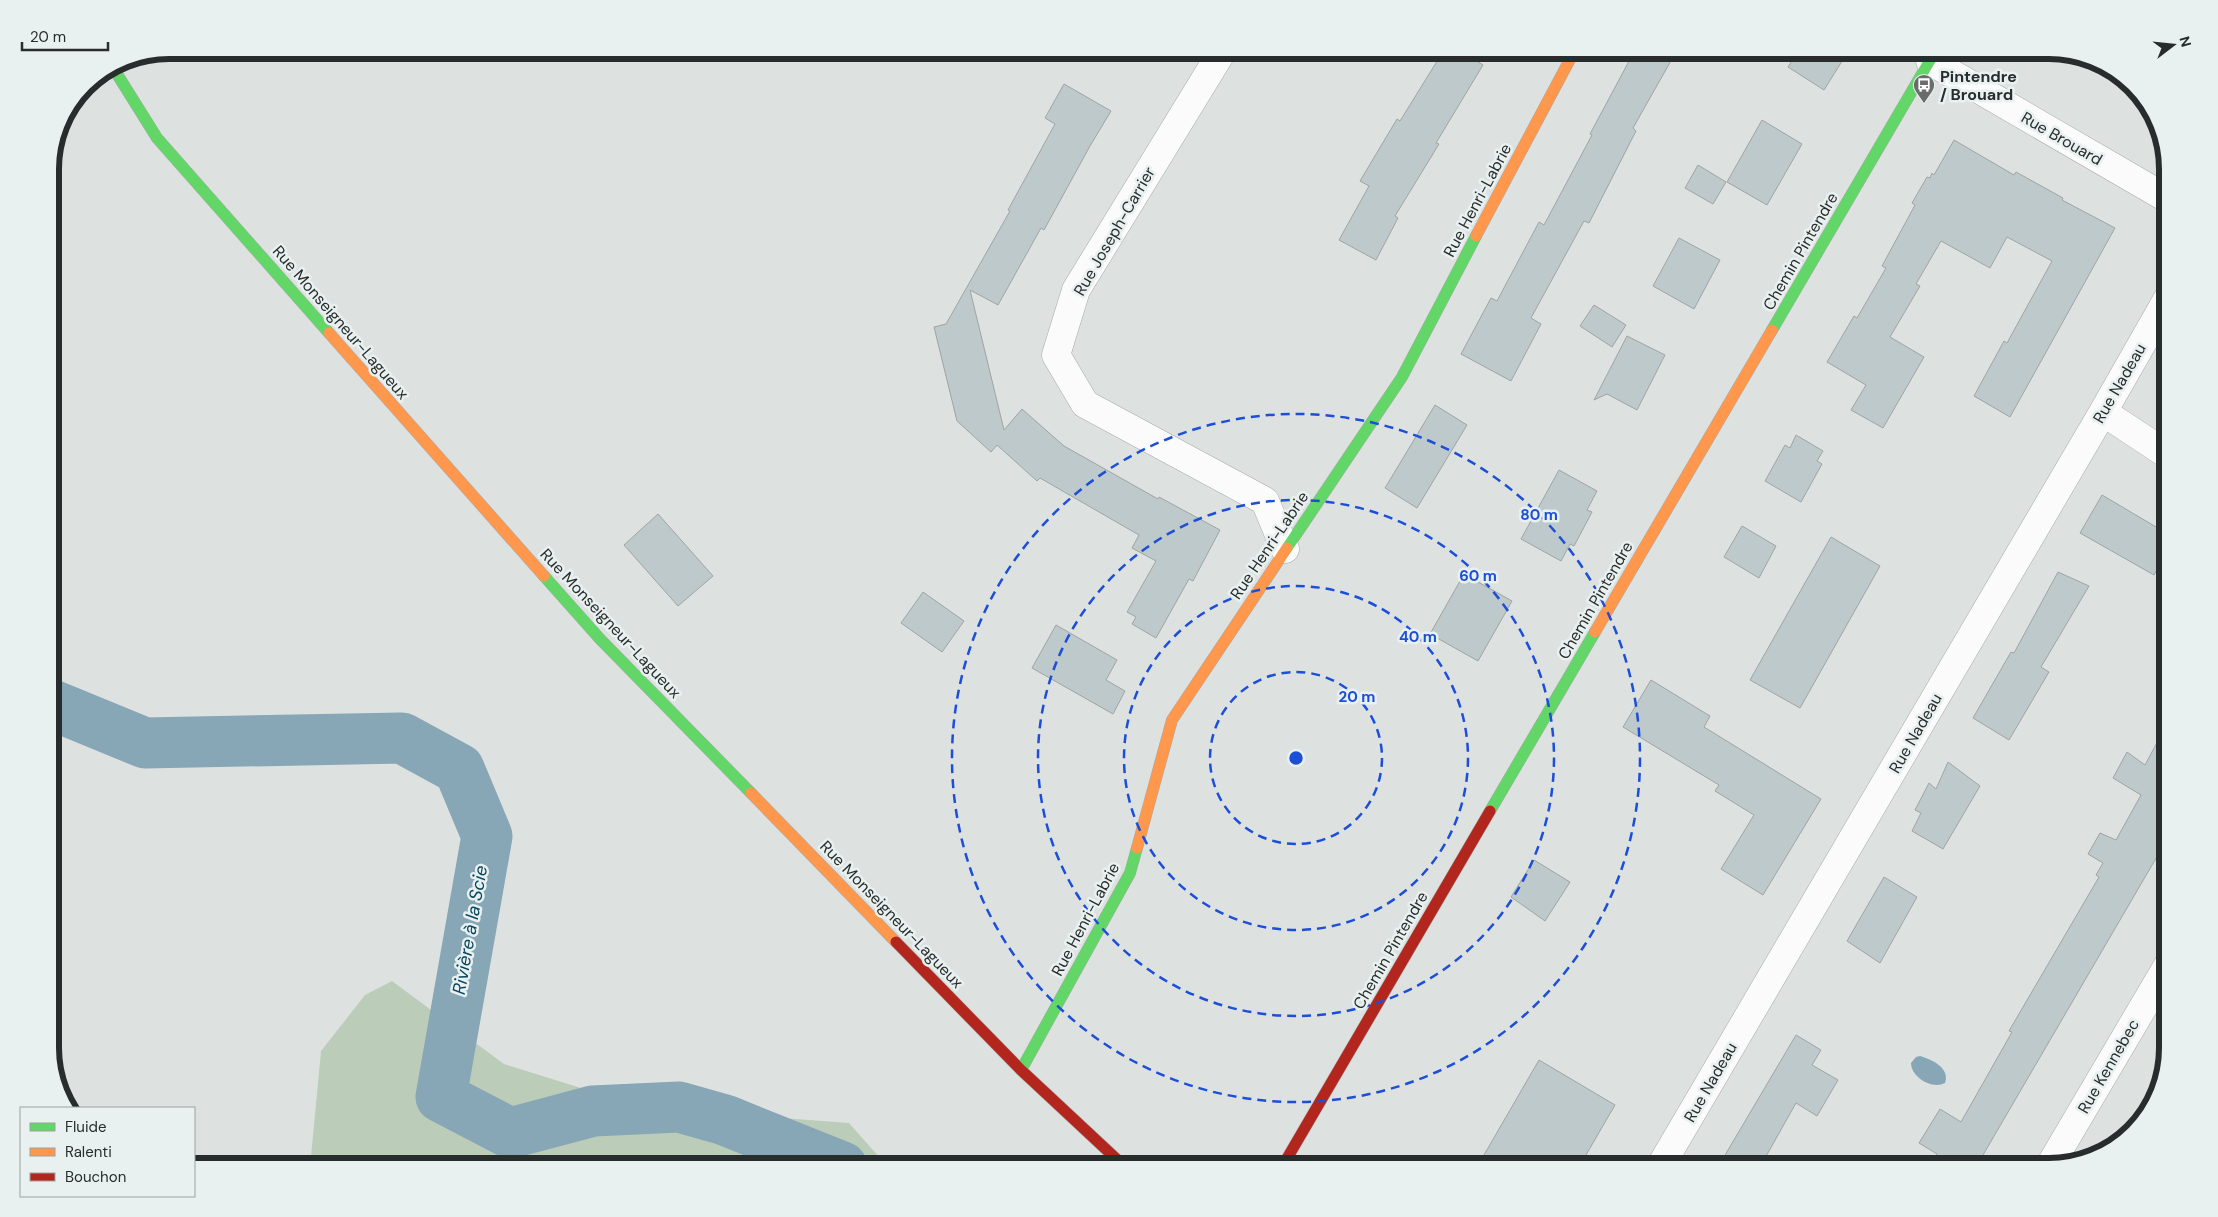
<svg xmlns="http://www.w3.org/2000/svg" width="2218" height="1217" font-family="'DM Sans',sans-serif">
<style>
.forest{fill:#bbcdb8}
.water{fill:#87a6b6}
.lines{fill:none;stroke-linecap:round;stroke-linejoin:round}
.river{stroke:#87a6b6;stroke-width:51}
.building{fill:#bdc9ca;stroke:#a0a4a3}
.street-casing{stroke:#a7aaa9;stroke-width:29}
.fast-casing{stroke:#a7aaa9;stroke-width:12}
.slow-casing{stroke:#a7aaa9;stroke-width:12}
.jam-casing{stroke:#a7aaa9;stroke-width:12}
.street{stroke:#fafbfa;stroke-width:28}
.fast{stroke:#63d668;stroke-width:11}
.slow{stroke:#ff974d;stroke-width:11}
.jam{stroke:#b3261e;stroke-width:11}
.ring{fill:none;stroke:#1d4ed8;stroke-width:2.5;stroke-dasharray:9 6}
.labels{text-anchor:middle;stroke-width:5;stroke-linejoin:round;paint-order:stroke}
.poi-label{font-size:16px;font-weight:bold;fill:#292c2c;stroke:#e8f1ef;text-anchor:start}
.street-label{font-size:16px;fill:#292c2c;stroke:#e8f1ef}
.water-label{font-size:18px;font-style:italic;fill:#08455e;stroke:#e8f1ef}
.rim{fill:none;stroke:#292c2c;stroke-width:6}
.centre{fill:#1d4ed8;stroke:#e8f1ef;stroke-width:2.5}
.ring-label{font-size:15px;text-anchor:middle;font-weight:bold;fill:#1d4ed8;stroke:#e8f1ef;stroke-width:5;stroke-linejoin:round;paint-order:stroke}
</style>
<rect width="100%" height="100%" fill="#dde2e1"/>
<path class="forest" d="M392 981 504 1064 645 1108 849 1123 888 1167H310L321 1051 365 995Z"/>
<path class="water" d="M1920 1056C1933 1060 1950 1068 1945 1083 1932 1090 1911 1077 1911 1063L1916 1057Z"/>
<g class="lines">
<path class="river" d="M50 704 145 743 402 738 459 769 487 836 441 1097 510 1133 593 1111 679 1107 725 1120 842 1167"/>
</g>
<path class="building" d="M1444 50H1459L1483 65 1436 143 1439 144 1395 216 1398 218 1376 260 1339 240 1369 186 1360 181 1397 119 1400 121Z
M1635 50H1677L1633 128 1636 131 1589 223 1584 221 1531 318 1541 324 1511 381 1461 354 1491 298 1497 301 1539 222 1544 225 1592 135 1590 134Z
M1799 50H1849L1824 90 1788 67Z
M1064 84 1111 111 1090 146 1044 230 1041 228 998 305 970 290 1004 430 1022 409 1064 446 1158 499 1159 497 1220 530 1193 581 1189 579 1156 638 1132 624 1136 617 1127 612 1156 561 1132 548 1139 535 1040 478 1037 481 997 445 991 452 957 421 934 327 946 324 1010 211 1008 210 1055 124 1045 118Z
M1762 120 1802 144 1767 205 1727 182Z
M1954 140 2014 175 2016 172 2063 198 2062 200 2115 228 2010 417 1974 396 2004 341 2007 343 2052 261 2007 237 1990 268 1941 241 1916 284 1920 286 1890 337 1924 357 1883 428 1851 410 1866 385 1827 362 1854 316 1857 318 1886 268 1882 266 1915 205 1912 203 1927 177 1930 178 1932 173 1934 175Z
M1698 165 1726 182 1713 204 1685 188Z
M1679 238 1720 260 1694 309 1653 286Z
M1594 305 1626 325 1612 347 1580 326Z
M1627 336 1665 355 1637 410 1607 394 1594 400Z
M1435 405 1467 425 1417 508 1385 488Z
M1796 435 1823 451 1817 461 1822 464 1801 502 1765 481 1785 445 1790 448Z
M1559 470 1597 491 1587 510 1592 512 1574 546 1570 544 1561 561 1521 539Z
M2102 495 2168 534V549L2154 575 2080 533Z
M658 514 713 576 678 606 624 545Z
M1742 526 1776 546 1759 578 1724 557Z
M1831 537 1880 566 1800 708 1750 680Z
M2058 572 2089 586 2041 667 2049 672 2009 740 1973 718 2011 652 2014 653Z
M1464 574 1512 601 1478 661 1430 634Z
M923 592 964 621 942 652 901 623Z
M1056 625 1117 660 1106 680 1125 691 1113 714 1032 668Z
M1651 680 1710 716 1704 727 1821 799 1763 895 1721 869 1754 815 1715 791 1719 785 1623 727Z
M2168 722V836L2155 860 1976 1167H1929L1937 1154 1919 1143 1940 1109 1961 1122 2012 1032 2009 1031 2099 877 2096 875 2103 863 2088 854 2100 833 2116 840 2141 795 2113 778 2127 752 2145 765Z
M1948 762 1980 786 1943 849 1912 831 1921 813 1915 810 1929 783 1936 789Z
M1534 860 1570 882 1545 921 1511 897Z
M1884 877 1917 897 1880 963 1847 941Z
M1796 1035 1821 1050 1812 1065 1838 1080 1817 1116 1796 1103 1760 1167H1718Z
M1539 1060 1615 1105 1579 1167H1477Z"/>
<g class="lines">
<g class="street-casing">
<path id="street" d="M1223 50 1076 290 1056 355 1085 404 1265 501 1285 549
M1930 61 2168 199
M2103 412 2168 455
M1660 1167 2103 412 2168 298
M2049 1167 2168 965"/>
</g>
<g class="fast-casing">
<path id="fast" d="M112 66 157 138 329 333
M1772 330 1936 50
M1287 548 1402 377 1476 236
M544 576 600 639 751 793
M1490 811 1595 632
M1021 1070 1130 873 1137 848"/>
</g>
<g class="slow-casing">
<path id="slow" d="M1476 236 1575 50
M329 333 544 576
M1595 632 1772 330
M751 793 896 942
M1137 848 1172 720 1287 548"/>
</g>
<g class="jam-casing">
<path id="jam" d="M896 942 1021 1070 1125 1167
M1282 1167 1490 811"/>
</g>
<use href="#street" class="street"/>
<use href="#fast" class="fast"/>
<use href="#slow" class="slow"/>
<use href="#jam" class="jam"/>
</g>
<g class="ring">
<circle cx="1296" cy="758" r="86"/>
<circle cx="1296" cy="758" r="172"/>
<circle cx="1296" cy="758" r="258"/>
<circle cx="1296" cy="758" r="344"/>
</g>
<defs>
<g id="bus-pin" transform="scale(1.125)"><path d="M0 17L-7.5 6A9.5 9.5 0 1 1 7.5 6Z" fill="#686c6b" stroke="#e8f1ef"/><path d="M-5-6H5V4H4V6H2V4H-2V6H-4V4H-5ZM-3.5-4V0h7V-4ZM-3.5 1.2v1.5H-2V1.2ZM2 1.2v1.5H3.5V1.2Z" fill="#fff"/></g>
</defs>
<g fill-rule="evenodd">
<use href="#bus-pin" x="1924" y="85"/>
</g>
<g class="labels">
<g class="poi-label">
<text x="1940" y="82">Pintendre<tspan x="1940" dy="18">/ Brouard</tspan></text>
</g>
<g class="street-label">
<text transform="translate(2062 138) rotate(30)" y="6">Rue Brouard</text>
<text transform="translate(1477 200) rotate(-62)" y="6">Rue Henri-Labrie</text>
<text transform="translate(1114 231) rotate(-60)" y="6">Rue Joseph-Carrier</text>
<text transform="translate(1800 251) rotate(-60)" y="6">Chemin Pintendre</text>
<text transform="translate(341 322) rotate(49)" y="6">Rue Monseigneur-Lagueux</text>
<text transform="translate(2119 383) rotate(-60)" y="6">Rue Nadeau</text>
<text transform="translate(1269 545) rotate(-56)" y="6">Rue Henri-Labrie</text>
<text transform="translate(1595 600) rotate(-60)" y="6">Chemin Pintendre</text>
<text transform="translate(611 623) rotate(47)" y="6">Rue Monseigneur-Lagueux</text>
<text transform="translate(1915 733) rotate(-60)" y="6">Rue Nadeau</text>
<text transform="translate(892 914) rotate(46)" y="6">Rue Monseigneur-Lagueux</text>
<text transform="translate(1085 919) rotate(-62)" y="6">Rue Henri-Labrie</text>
<text transform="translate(1390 950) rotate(-60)" y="6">Chemin Pintendre</text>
<text transform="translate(2108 1066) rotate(-60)" y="6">Rue Kennebec</text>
<text transform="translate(1710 1082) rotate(-60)" y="6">Rue Nadeau</text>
</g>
<g class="water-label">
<text transform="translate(470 930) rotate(-80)" y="6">Rivière à la Scie</text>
</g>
</g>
<path d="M0 0H2218V1217H0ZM169 59H2049A110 110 0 0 1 2159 169V1048A110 110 0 0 1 2049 1158H169A110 110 0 0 1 59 1048V169A110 110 0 0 1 169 59Z" fill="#e8f1ef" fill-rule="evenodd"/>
<path class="rim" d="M169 59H2049A110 110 0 0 1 2159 169V1048A110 110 0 0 1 2049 1158H169A110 110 0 0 1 59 1048V169A110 110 0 0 1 169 59Z"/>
<circle cx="1296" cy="758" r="8" class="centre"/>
<g class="ring-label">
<text x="1539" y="520">80 m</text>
<text x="1478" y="581">60 m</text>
<text x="1418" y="642">40 m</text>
<text x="1357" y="702">20 m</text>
</g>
<rect x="20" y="1107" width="175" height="90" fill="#e8f1ef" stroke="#9ca2a1"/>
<rect x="30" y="1123" width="25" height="8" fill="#63d668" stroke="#9ca2a1"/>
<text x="65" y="1132" font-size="15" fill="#292c2c">Fluide</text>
<rect x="30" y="1148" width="25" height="8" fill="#ff974d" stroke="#9ca2a1"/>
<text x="65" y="1157" font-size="15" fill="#292c2c">Ralenti</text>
<rect x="30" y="1173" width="25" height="8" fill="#b3261e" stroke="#9ca2a1"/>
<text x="65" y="1182" font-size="15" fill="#292c2c">Bouchon</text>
<g transform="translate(2173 45) rotate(74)" stroke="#e8f1ef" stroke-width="4" paint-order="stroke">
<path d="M0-4L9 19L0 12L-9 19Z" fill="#292c2c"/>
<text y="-8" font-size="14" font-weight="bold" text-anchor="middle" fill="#292c2c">N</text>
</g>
<path d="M22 42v8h86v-8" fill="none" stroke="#292c2c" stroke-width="2.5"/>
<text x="30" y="42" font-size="15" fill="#292c2c" stroke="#e8f1ef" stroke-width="4" paint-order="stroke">20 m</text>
</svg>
